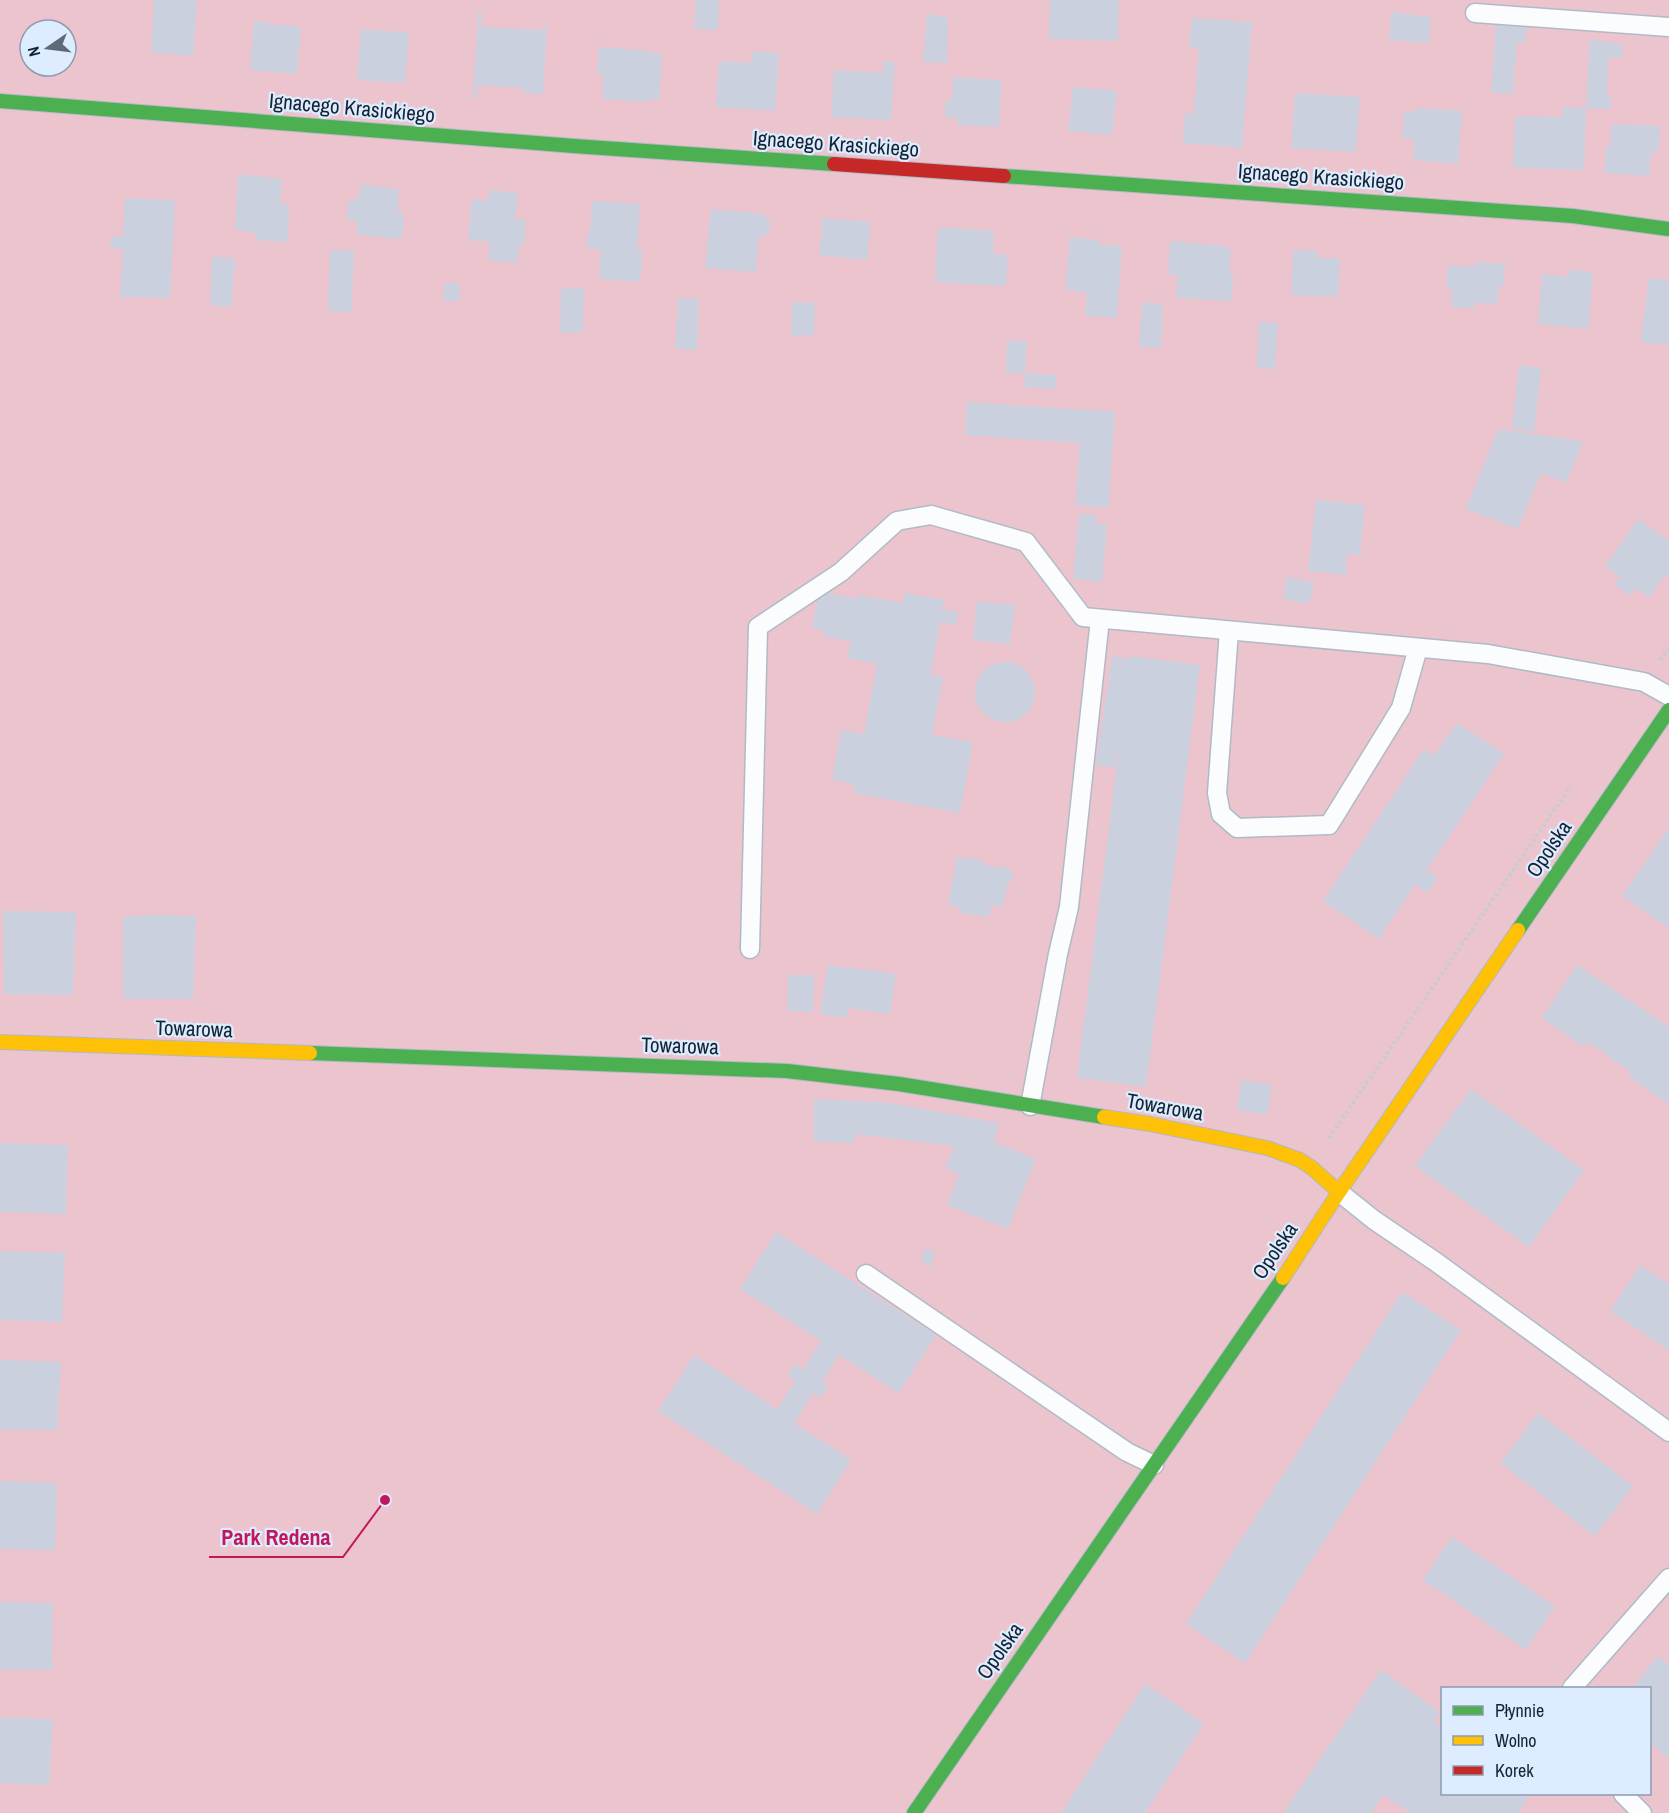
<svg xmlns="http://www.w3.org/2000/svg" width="1669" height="1813" font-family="'Archivo Narrow',sans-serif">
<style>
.green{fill:#ecc4cd;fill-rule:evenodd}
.building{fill:#cad0de}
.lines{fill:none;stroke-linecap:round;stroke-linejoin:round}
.lane-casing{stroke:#b0bac7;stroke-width:21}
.fast-casing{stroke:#b0bac7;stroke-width:16}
.slow-casing{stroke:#b0bac7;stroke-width:16}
.jam-casing{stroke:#b0bac7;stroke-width:16}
.path{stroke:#c8ccd0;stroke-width:4;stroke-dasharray:3 3;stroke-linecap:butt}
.lane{stroke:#fbfcfe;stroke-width:18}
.fast{stroke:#4caf50;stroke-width:14}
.slow{stroke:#ffc107;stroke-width:14}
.jam{stroke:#c62828;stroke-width:14}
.labels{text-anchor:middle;stroke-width:4.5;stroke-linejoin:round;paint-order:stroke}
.street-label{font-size:21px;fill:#142333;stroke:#ddecfe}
.leader{fill:none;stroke:#c2185b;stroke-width:2}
.callout-dot{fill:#c2185b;stroke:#ddecfe;stroke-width:2}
.callout-label{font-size:22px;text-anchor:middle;font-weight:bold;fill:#c2185b;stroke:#ddecfe;stroke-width:4.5;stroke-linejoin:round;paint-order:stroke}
</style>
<rect width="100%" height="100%" fill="#e5edf6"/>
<path class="green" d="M0 0H1669V1813H0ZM30 30H66V66H30ZM1442 1688H1650V1794H1442Z"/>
<path class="building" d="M154 0H197L193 56 151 52Z
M696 0H719L718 30 694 29Z
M1050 0H1119L1118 41 1049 39Z
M478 12 482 13 481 27 544 30V25H547L543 94 523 93V88L477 85V98H473Z
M1391 12 1431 17 1429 43 1389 40Z
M927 14 948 18 947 63 923 62Z
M1192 18 1252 22 1242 148 1183 143 1185 113 1194 114 1199 49 1189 48Z
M254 21 268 22V24L301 27 297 74 250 70Z
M1496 24 1527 28 1525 43 1517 42 1513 94 1491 92Z
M361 29 409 33 405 83 357 80Z
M1590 39 1623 45 1622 58H1608L1607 96H1611V109L1586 108Z
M599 47 650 51V53L662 54 659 100H646V102L602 99 604 75H597Z
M752 51 779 53 775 111 716 107 719 61 751 63Z
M883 61 895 62 891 120 831 117 834 70 883 73Z
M953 77 1002 80 999 127 957 125 958 118 945 117 946 100H952Z
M1073 87 1117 91 1112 135 1068 131Z
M1295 93 1360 97 1356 152 1291 148Z
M1563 107 1586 108 1584 170 1513 168 1515 116 1562 117Z
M1416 108 1462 111 1458 164 1413 160 1414 139 1402 138 1404 111 1416 112Z
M1612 124 1660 126 1658 153H1651L1649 176 1605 173 1606 146H1610Z
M238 174 282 179 280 203 289 206 288 242 257 240 254 232 235 230Z
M361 184 399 189 398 211 403 213 404 225 401 239 357 235V221L347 220 348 201 358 199Z
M489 190 518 193 515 219 526 220 524 245 519 244 517 263 488 260 490 242 468 240 472 199 488 201Z
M125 198 175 200 170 298 120 297 123 249 110 248 111 237 123 236Z
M592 201 640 204 637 249H643L640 282 599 279 601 250 587 248V234H590Z
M711 209 763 214 769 220 771 226 769 231 765 235 759 237 756 272 705 268Z
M823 218 871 222 867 260 819 255Z
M938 227 994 231 993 254 1008 255 1006 286 935 282Z
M1070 237 1099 240V244L1122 246 1117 318 1085 316 1087 292 1065 290Z
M1170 241 1227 246 1231 252 1229 274H1233L1231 301 1176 298 1178 275 1168 274Z
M330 250 354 251 351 312 328 311Z
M1293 250 1318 252V258H1340L1338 297 1291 295Z
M212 257 233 258 235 263 231 307 210 305Z
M1475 262 1505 264 1504 286H1499L1497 304 1474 303V309L1451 307 1452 289H1446L1448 265 1475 267Z
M1569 270 1593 272 1588 329 1538 324 1542 274 1568 277Z
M1649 278 1669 280V345L1641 342Z
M456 282 460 284 459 301H443L444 284Z
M561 288 584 289 583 331 575 333 560 332Z
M699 298 697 350 675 349 678 299Z
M792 302 815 303 814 335 791 336Z
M1142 302 1163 304 1161 348 1139 347Z
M1259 322 1278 323 1275 369 1257 368Z
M1007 341H1027L1025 373H1006Z
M1519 365 1541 368 1534 432 1512 429Z
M1025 373 1056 375V389L1024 387Z
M967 402 1115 412 1108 508 1075 505 1080 443 965 435Z
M1498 429 1583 441 1566 483 1541 473 1518 529 1466 509Z
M1316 500 1365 505 1360 555 1347 554 1346 575 1308 571Z
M1079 514 1096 515V523L1107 525 1102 582 1073 579Z
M1638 519 1669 541V574L1667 577 1664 576 1649 598 1636 588 1630 596 1614 585 1620 577 1605 566Z
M1287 577 1314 583 1309 603H1301L1283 598Z
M819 591 858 599V595L903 603 905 593 944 600 942 609 958 612 956 625 940 622 931 674 943 677 932 735 973 742 960 813 853 793 855 784 832 780 841 730 864 734 877 664 847 658 851 641 824 637 825 631 812 628Z
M977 601 1015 605 1010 644 973 640Z
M1112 656 1130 659 1131 656 1200 665 1146 1087 1077 1078 1120 740 1115 768 1096 765Z
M975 692a30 30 0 1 1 60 0a30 30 0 1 1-60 0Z
M1457 723 1504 754 1427 870 1438 878 1428 893 1415 885 1379 939 1323 901 1424 749 1434 756Z
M1669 828V928L1622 896Z
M957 857 980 859 986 865 996 867H1005L1010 869 1013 875 1012 880 1008 883 1003 906 992 905 989 917 961 913 958 907 948 904Z
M3 911 76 912 73 995 4 994Z
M159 915 196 916 193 999H123V916Z
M828 965 896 974 890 1014 848 1008 847 1018 820 1014Z
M1577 965 1669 1027V1104L1628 1077 1631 1072 1588 1042 1584 1047 1542 1018Z
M788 975H814L813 1012 787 1011Z
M1241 1080 1272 1085 1267 1115 1237 1110Z
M1471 1089 1584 1170 1529 1247 1415 1166Z
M814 1099 891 1103 999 1123 994 1142 1036 1159 1008 1229 947 1205 959 1174 946 1168 954 1146 855 1134 854 1143 813 1141Z
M0 1143 68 1145 66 1214 0 1212Z
M776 1232 936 1335 899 1393 839 1355 822 1382 828 1387 821 1398 813 1393 794 1423 851 1460 817 1514 658 1411 694 1355 777 1409 795 1381 787 1376 795 1364 803 1370 821 1341 740 1289Z
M925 1249 935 1252 930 1267 921 1261Z
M0 1251 65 1253 62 1322 0 1320Z
M1640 1265 1669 1284V1350L1610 1311Z
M1402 1292 1461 1330 1245 1663 1186 1624Z
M0 1360 61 1362 57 1430 0 1429Z
M1538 1413 1633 1486 1595 1536 1500 1463Z
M0 1481 57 1483 55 1550 0 1549Z
M1452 1537 1555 1606 1526 1650 1423 1580Z
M0 1602 53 1603 52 1670 0 1669Z
M1657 1656 1669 1665V1758L1650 1743V1689L1633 1688Z
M1381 1670 1440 1712 1434 1722 1442 1728V1794H1530L1518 1813H1411L1383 1795 1371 1813H1283Z
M1145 1684 1204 1723 1145 1813H1061Z
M0 1717 53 1719 49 1785 0 1783Z"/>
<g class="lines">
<g class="lane-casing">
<path id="lane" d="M1475 13 1669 27
M1229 631 1217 793 1221 814 1237 828 1329 825 1401 708 1418 648
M750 949 758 627 841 572 897 521 931 515 1026 542 1083 617 1488 654 1644 682 1669 696
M1030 1106 1058 954 1069 907 1100 619
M1339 1192 1374 1220 1436 1262 1669 1432
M866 1274 1127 1452 1154 1465
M1572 1688 1669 1578
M1623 1794 1642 1813"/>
</g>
<g class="fast-casing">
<path id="fast" d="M0 101 574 146 834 164
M1004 176 1573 216 1669 229
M1518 930 1669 710
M310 1053 787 1071 899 1084 1104 1117
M914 1813 1283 1278"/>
</g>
<g class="slow-casing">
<path id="slow" d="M0 1042 310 1053
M1104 1117 1150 1124 1267 1148 1300 1160 1312 1168 1339 1192
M1283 1278 1339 1192 1518 930"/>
</g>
<g class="jam-casing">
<path id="jam" d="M834 164 1004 176"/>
</g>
<path class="path" d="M1660 660 1669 647
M1329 1138 1571 786"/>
<use href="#lane" class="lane"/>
<use href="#fast" class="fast"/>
<use href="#slow" class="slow"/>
<use href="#jam" class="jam"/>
</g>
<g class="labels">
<g class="street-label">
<text transform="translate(352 108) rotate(5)" y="7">Ignacego Krasickiego</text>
<text transform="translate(836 144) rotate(4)" y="7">Ignacego Krasickiego</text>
<text transform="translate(1321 177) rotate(4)" y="7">Ignacego Krasickiego</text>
<text transform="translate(1549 849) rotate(-56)" y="7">Opolska</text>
<text transform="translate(194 1029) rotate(2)" y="7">Towarowa</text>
<text transform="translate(680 1046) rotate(2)" y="7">Towarowa</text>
<text transform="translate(1165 1107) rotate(10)" y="7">Towarowa</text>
<text transform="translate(1275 1251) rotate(-56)" y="7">Opolska</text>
<text transform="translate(1000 1651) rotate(-55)" y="7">Opolska</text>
</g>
</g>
<path class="leader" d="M385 1500L343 1557H209"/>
<circle class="callout-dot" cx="385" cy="1500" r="6"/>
<g class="callout-label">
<text x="276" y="1545">Park Redena</text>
</g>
<rect x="1441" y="1687" width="210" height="108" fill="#ddecfe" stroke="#8d9cad" stroke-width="1.5"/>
<rect x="1453" y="1706" width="30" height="9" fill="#4caf50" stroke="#8d9cad" stroke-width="1.5"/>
<text x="1495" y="1717" font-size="18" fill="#142333">Płynnie</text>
<rect x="1453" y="1736" width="30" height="9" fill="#ffc107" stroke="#8d9cad" stroke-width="1.5"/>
<text x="1495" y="1747" font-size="18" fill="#142333">Wolno</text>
<rect x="1453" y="1766" width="30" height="9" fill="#c62828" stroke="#8d9cad" stroke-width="1.5"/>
<text x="1495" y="1777" font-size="18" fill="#142333">Korek</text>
<g transform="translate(48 48) rotate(256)"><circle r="28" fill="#ddecfe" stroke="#8d9cad" stroke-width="1.5"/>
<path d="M0-4.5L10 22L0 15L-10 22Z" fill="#5d6a77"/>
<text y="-9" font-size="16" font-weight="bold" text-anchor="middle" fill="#142333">N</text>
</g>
</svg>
